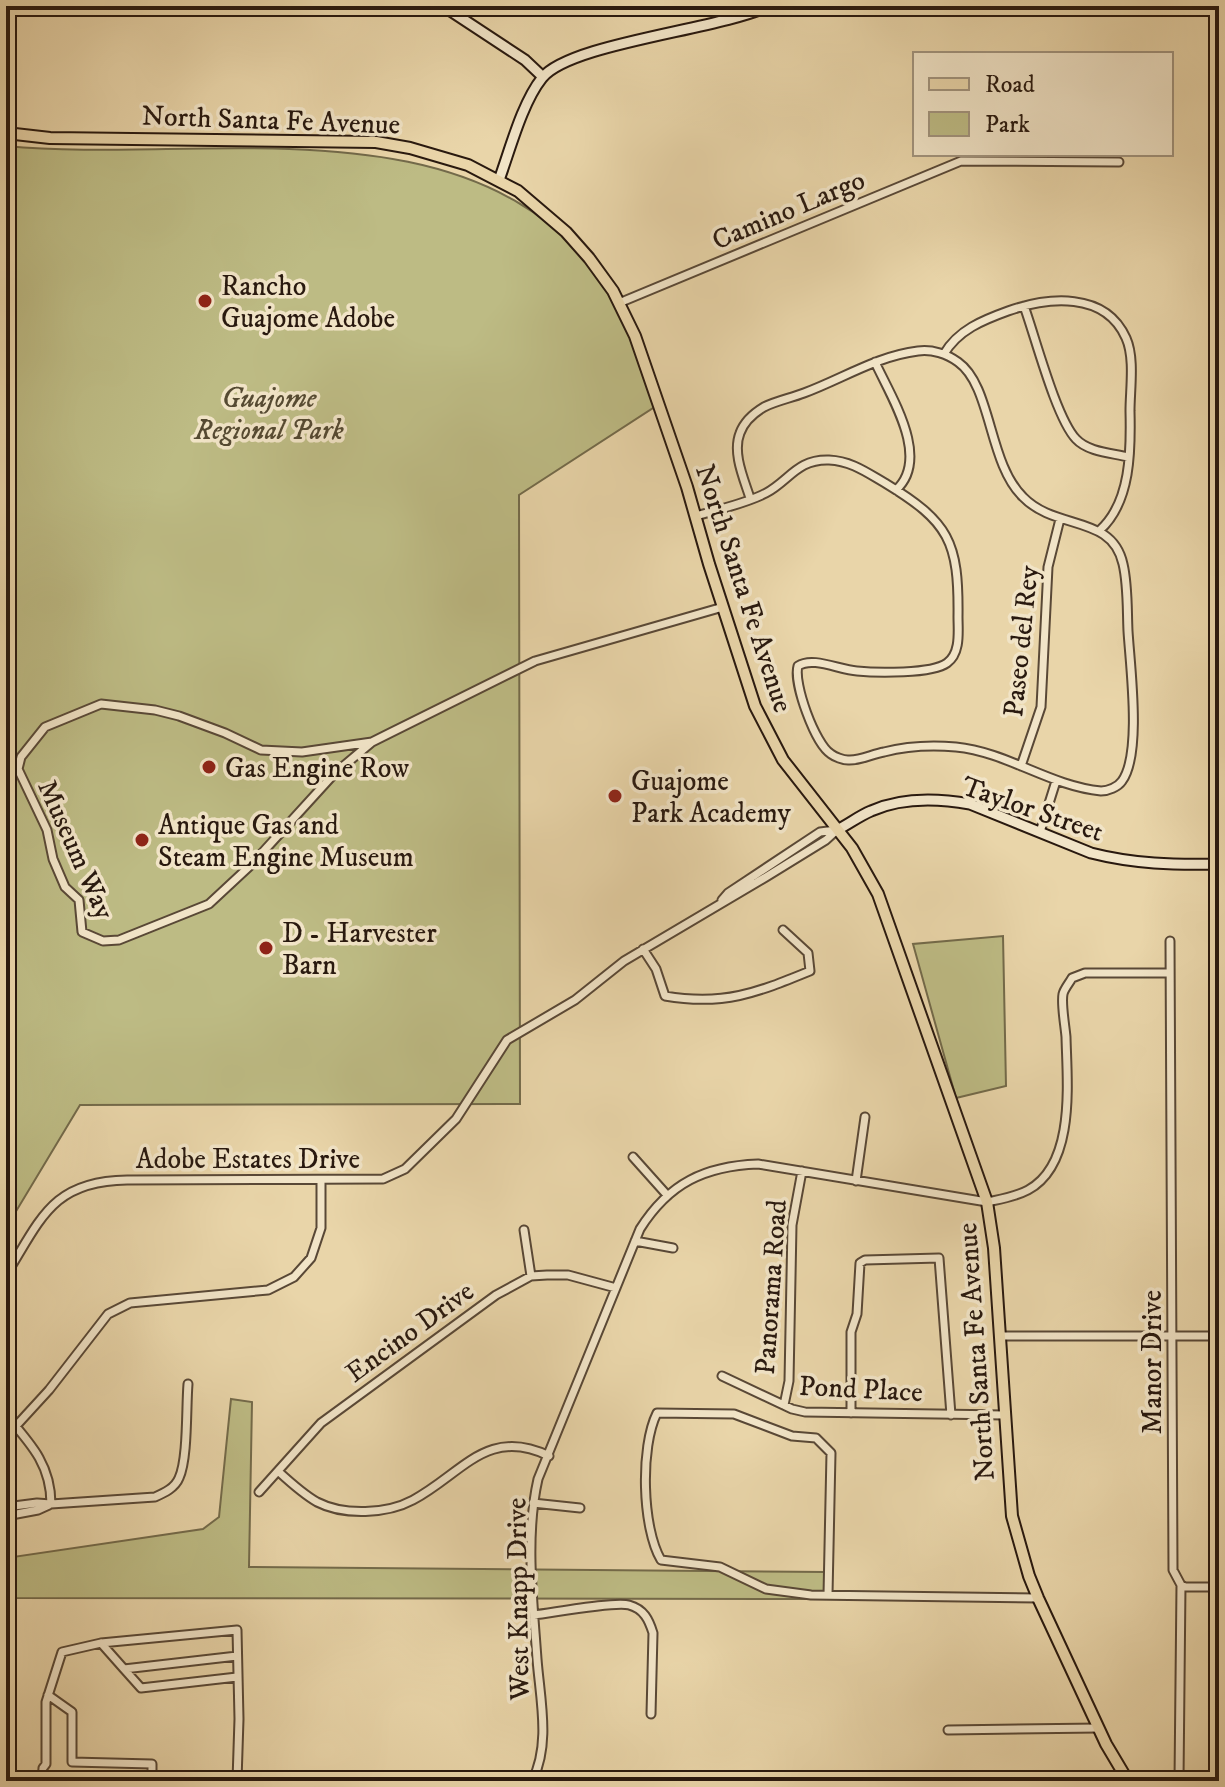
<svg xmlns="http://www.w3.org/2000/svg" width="1225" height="1787" font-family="'IM FELL DW Pica',serif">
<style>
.green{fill:#bdbb84;stroke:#736a4a;stroke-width:2}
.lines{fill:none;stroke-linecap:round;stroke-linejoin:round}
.street-casing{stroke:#594836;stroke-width:11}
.secondary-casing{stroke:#29190f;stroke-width:13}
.primary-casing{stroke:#29190f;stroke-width:14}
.street{stroke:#f1e4c7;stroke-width:7}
.secondary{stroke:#f1e4c7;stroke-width:9}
.primary{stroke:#e9d5a9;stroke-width:10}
.poi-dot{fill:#8f2418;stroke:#f1e4c7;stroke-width:3}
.labels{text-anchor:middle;stroke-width:7;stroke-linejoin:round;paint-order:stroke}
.street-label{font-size:28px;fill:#29190f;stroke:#f1e4c7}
.poi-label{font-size:28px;fill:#29190f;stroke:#f1e4c7;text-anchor:start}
.park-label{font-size:28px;font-style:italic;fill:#554a32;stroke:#f1e4c7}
</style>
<rect width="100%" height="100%" fill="#e9d5a9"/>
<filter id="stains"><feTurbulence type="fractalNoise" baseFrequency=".0025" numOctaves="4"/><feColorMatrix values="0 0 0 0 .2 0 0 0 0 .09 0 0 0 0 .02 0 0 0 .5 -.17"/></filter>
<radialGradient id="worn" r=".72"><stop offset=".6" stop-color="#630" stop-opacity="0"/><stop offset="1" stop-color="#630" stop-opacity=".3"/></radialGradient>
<path class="green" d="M6 146C197 165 470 96 600 278 627 316 640 363 656 406L519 495 520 1104 80 1105 6 1228Z
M1003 936 1006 1086 956 1098 913 944Z
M231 1399 252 1402 249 1567 826 1572V1599L6 1598V1558L203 1529 219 1517Z"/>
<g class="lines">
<g class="street-casing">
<path id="street" d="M619 303 961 161 1119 162
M1024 306C1035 336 1056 418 1076 439 1088 452 1112 453 1128 457
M944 354C958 330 983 320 1008 311 1048 297 1105 291 1126 338 1135 358 1130 389 1130 411 1131 450 1131 502 1100 530
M875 362C891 397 931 458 896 490
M696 516C719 509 745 504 766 493 790 480 797 459 829 460 851 461 866 472 885 483 949 522 959 541 958 617 958 631 961 653 947 663 932 674 876 673 857 671 839 670 813 656 798 666 793 683 815 744 831 754 835 757 843 760 848 760 860 761 872 754 884 752 907 746 932 745 956 747 1007 752 1050 786 1101 791 1108 791 1118 787 1122 781 1142 754 1130 665 1128 631 1127 609 1128 585 1123 564 1112 514 1056 531 1023 497 988 463 992 386 958 362 947 354 932 349 918 351 877 356 842 379 804 393 791 398 776 401 764 407 754 413 744 422 740 433 732 453 744 479 750 498
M372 742 302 752 261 750 225 733 179 716 155 710 101 704 45 727 21 757 18 769 47 830 53 859 65 887 79 900 82 932 103 941 119 940 209 904 252 864 334 774 372 742 388 734 535 661 723 607
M1021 766 1041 707 1048 567 1060 519
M1040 832 1056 781
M722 900 728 893 820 832 836 830
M1170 941 1173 1570 1181 1585 1179 1781
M643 949 656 969 665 996C724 1006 756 993 810 971L808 953 783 930
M633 1157 667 1195
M856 1181 865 1117
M524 1230 531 1276
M635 1241 673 1248
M6 1275C41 1219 52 1181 127 1180L383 1179 405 1169 456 1119 507 1040 575 1000 624 961 766 877 826 840 837 830
M999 1336H1219
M722 1376 792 1409 805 1412 1004 1415
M784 1405 789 1381 792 1225 802 1171
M851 1413V1332L857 1314 860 1263 865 1260 939 1258 951 1415
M6 1415C31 1444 51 1465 51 1504
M16 1426 49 1390 108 1314 130 1303 268 1290 294 1277 311 1258 321 1228V1180
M279 1472C291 1483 303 1494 317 1502 344 1516 387 1514 413 1500 462 1474 487 1426 549 1456
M259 1492 321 1423 496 1295 531 1276 547 1275H568L616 1288
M533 1503 580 1508
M6 1507 37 1503 51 1504 155 1497C164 1493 175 1488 179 1478 188 1459 186 1408 188 1384
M6 1516 38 1510 49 1505
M1181 1585 1185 1587H1219
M828 1595 831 1453 816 1438 792 1436 734 1414 657 1413C640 1447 642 1528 661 1560L720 1567 766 1589 811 1595 1038 1598
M534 1615C552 1613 615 1601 629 1605 644 1609 649 1620 653 1633L651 1714
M101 1643 124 1669 237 1656
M124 1669 141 1688 237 1677
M48 1695 72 1712V1762L152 1764V1781
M948 1730 1099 1728
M42 1781 43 1768 46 1764V1702L62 1652 101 1643 237 1630 239 1719 237 1781
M532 1781C551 1744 540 1699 537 1659 533 1601 525 1536 538 1479L640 1229C669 1183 705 1166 758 1164L987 1202C1001 1199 1015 1197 1028 1190 1076 1164 1067 1082 1066 1037 1065 1025 1061 1004 1063 994 1064 989 1070 982 1072 978L1085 973H1170"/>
</g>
<g class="secondary-casing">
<path id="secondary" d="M443 6 525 60 543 77
M499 180C510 150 522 103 542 78 570 43 718 30 769 6
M837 830C849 824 859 816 871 811 902 797 936 798 970 804L1091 853C1134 864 1174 865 1219 864"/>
</g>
<g class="primary-casing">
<path id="primary" d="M6 133 50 138 376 142 410 148 468 165 518 191 566 232 589 258 613 291 635 336 687 487 709 564 755 706 783 760 852 848 878 894 987 1202 994 1248 1012 1516 1029 1576 1038 1598 1106 1744 1128 1781"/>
</g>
<use href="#street" class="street"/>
<use href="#secondary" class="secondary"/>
<use href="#primary" class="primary"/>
</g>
<g class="poi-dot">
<circle cx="205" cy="301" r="8"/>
<circle cx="209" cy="767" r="8"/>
<circle cx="615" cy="796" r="8"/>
<circle cx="142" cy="840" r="8"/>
<circle cx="266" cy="948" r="8"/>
</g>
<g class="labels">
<g class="street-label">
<text transform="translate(271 119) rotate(2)" y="10">North Santa Fe Avenue</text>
<text transform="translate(788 209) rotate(-23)" y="10">Camino Largo</text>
<text transform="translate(745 588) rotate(72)" y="10">North Santa Fe Avenue</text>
<text transform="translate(1020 641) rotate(-84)" y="10">Paseo del Rey</text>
<text transform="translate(1033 808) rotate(19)" y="10">Taylor Street</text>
<text transform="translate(77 849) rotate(66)" y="10">Museum Way</text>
<text x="248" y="1168">Adobe Estates Drive</text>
<text transform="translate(770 1287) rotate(-86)" y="10">Panorama Road</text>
<text transform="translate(409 1331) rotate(-36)" y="10">Encino Drive</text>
<text transform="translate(975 1352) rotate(-94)" y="10">North Santa Fe Avenue</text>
<text transform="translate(1151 1362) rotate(-90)" y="10">Manor Drive</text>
<text transform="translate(861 1388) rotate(3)" y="10">Pond Place</text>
<text transform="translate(517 1599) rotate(-91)" y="10">West Knapp Drive</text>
</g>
<g class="poi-label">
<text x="221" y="295">Rancho<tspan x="221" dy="32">Guajome Adobe</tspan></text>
<text x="225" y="777">Gas Engine Row</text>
<text x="631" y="790">Guajome<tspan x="631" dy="32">Park Academy</tspan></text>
<text x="158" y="834">Antique Gas and<tspan x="158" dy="32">Steam Engine Museum</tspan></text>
<text x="282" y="942">D - Harvester<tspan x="282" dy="32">Barn</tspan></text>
</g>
<g class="park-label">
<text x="269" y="407">Guajome<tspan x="269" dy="32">Regional Park</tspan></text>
</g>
</g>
<rect width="1225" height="1787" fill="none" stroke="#e9d5a9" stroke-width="32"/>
<rect x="8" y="8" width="1209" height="1771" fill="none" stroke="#29190f" stroke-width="4"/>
<rect x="16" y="16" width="1193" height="1755" fill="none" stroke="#29190f" stroke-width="2"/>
<rect x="913" y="52" width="260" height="104" fill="#f1e4c7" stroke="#a1937d" stroke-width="2"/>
<rect x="929" y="78" width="40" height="12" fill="#e9d5a9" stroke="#a1937d" stroke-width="2"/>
<text x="985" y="92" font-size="24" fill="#29190f">Road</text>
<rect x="929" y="112" width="40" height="24" fill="#bdbb84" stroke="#a1937d" stroke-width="2"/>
<text x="985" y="132" font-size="24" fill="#29190f">Park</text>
<rect width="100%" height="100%" filter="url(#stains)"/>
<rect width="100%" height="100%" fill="url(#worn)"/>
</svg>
